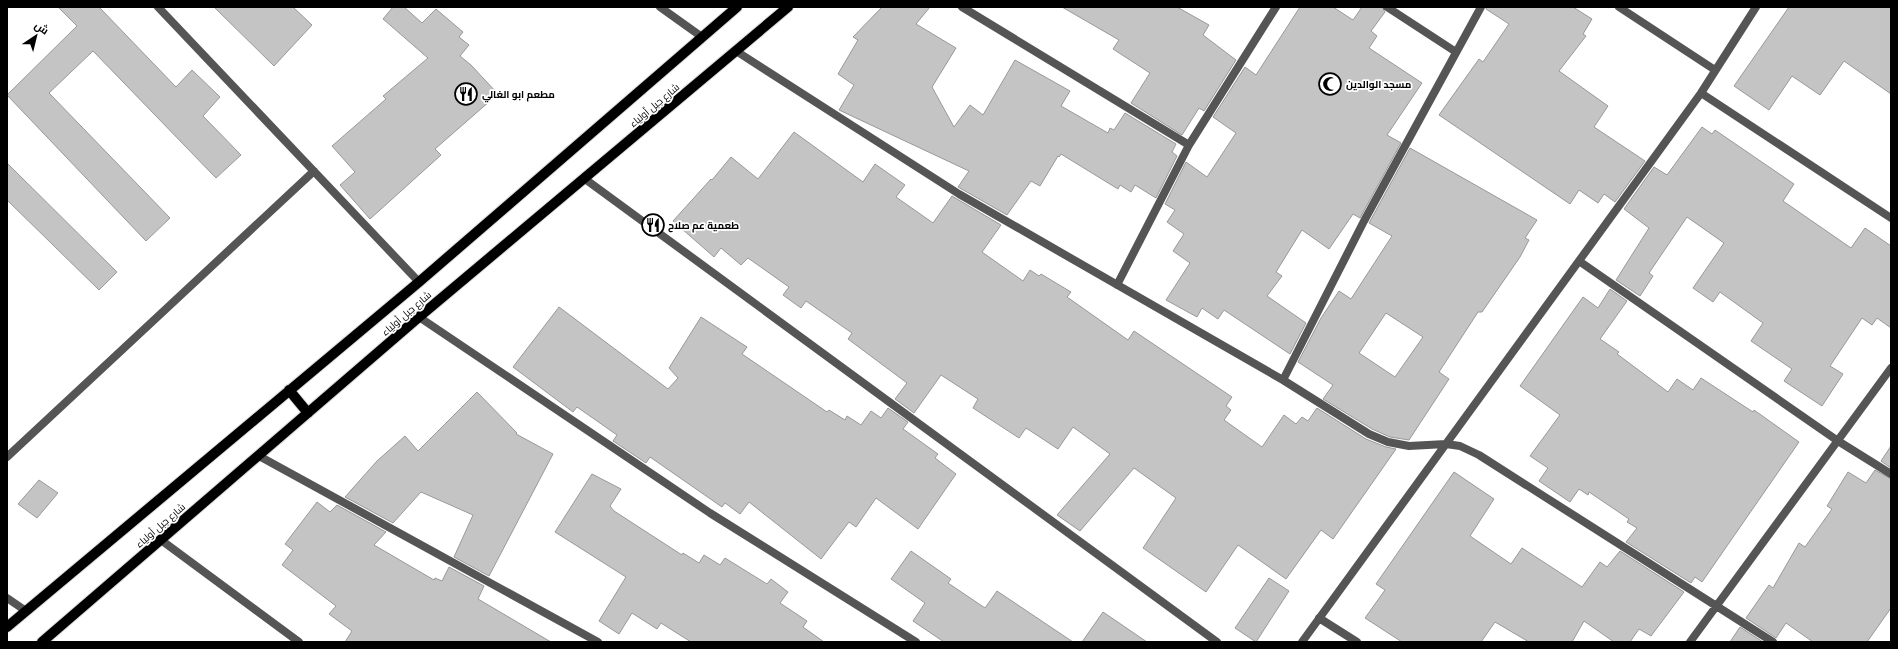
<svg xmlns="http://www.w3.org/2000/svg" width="1898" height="649" font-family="'Archivo Narrow',Cairo,sans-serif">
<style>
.building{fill:#c4c4c4;stroke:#999;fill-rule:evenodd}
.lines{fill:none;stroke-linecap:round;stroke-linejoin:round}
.primary-casing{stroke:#dbdbdb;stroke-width:12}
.street{stroke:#555;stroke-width:8}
.primary{stroke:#000;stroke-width:10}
.labels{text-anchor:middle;stroke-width:3.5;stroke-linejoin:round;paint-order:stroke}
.poi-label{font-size:10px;font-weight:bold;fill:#000;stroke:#fff;text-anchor:start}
.street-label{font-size:10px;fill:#000;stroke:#fff}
</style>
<rect width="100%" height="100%" fill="#fff"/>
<path class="building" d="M58 7H99L176 87 192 70 220 97 203 116 241 155 216 178 93 51 49 93 170 218 146 241 7 95 77 26Z
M214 7H293L312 25 274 66Z
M393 7H404L422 23 436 9 463 32 459 37 469 45 460 56 471 65 498 94 435 149 441 155 370 219 340 185 355 172 332 146 386 99 383 96 428 58 383 19Z
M882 7H930L916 24 956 48 932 87 954 127 970 105 983 115 1015 60 1070 91 1061 106 1108 133 1110 128 1114 130 1125 113 1176 144 1172 152 1177 156 1156 198 1135 185 1131 192 1120 185 1118 189 1061 154 1059 157 1058 156 1040 186 1031 181 1007 215 958 187 969 171 839 110 854 85 838 74 858 40 853 37Z
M1062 7H1177L1209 25 1203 35 1236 60 1204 111 1199 108 1182 135 1131 103 1150 73 1113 49 1119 40Z
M1300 7H1333L1353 20 1362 7H1382L1385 12 1371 31 1377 36 1369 48 1422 83 1387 135 1401 143 1360 218 1353 214 1329 249 1302 230 1276 272 1282 276 1267 296 1306 323 1290 354 1224 310 1218 319 1202 308 1197 317 1166 300 1190 263 1173 251 1184 234 1167 222 1175 210 1165 204 1186 162 1207 177 1236 133 1213 117 1245 67 1256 75Z
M1486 7H1573L1592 19 1583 34 1586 36 1559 71 1608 106 1594 127 1645 161 1615 202 1604 194 1598 203 1579 190 1570 204 1439 115 1479 59 1483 62 1509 24 1486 9Z
M1789 7H1891V94L1844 61 1820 95 1792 76 1769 110 1734 86Z
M1702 127 1712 134 1715 130 1794 184 1783 201 1851 248 1865 228 1891 246V328L1877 318 1872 325 1862 318 1830 366 1843 374 1822 406 1784 381 1792 369 1751 341 1763 323 1720 292 1713 302 1693 288 1724 243 1687 217 1649 273 1653 276 1640 296 1616 280 1649 228 1624 209 1654 167 1667 175Z
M794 132 863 182 875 164 905 185 896 197 933 223 952 196 1001 225 982 252 1023 281 1030 270 1039 276 1041 274 1071 292 1067 297 1128 340 1134 331 1232 397 1226 406 1231 410 1224 420 1262 447 1284 415 1296 424 1302 417 1308 421 1317 408 1366 439 1386 447 1396 449 1333 539 1321 530 1286 579 1238 545 1206 592 1143 548 1176 498 1134 468 1080 531 1057 515 1110 454 1073 427 1058 449 1026 428 1019 438 973 408 978 399 941 375 914 413 895 399 907 383 848 339 852 333 806 301 801 308 783 295 789 287 748 258 741 265 721 248 714 257 673 221 711 179 712 180 731 157 758 179Z
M1410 148 1537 220 1525 238 1529 240 1520 257 1482 312H1478L1439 372 1449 379 1409 440 1390 437 1372 429 1323 399 1333 385 1298 362 1321 318 1339 291 1351 299 1392 236 1369 223ZM1386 313 1423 337 1395 377 1359 353Z
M7 163 117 272 99 290 7 200Z
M1610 289 1627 301 1600 339 1619 352 1617 354 1668 392 1677 379 1693 390 1701 378 1753 412 1754 410 1799 442 1702 582 1695 577 1691 583 1626 542 1637 528 1627 522 1629 519 1589 492 1588 495 1579 489 1570 502 1539 481 1548 468 1530 456 1560 415 1520 386 1583 297 1598 308Z
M559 307 668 389 678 378 669 368 701 317 747 347 742 354 827 412 829 410 845 420 847 416 861 425 871 411 881 418 888 408 908 422 903 429 938 454 935 458 956 474 918 529 876 498 856 527 849 522 821 559 749 502 740 514 725 503 722 507 650 457 646 463 613 441 617 435 577 407 573 412 513 367Z
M477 392 517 433 516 434 553 454 489 576 454 557 473 515 421 492 393 523 345 497 377 461 405 436 418 451Z
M1891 446V468L1881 461Z
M1875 470 1891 479V608L1867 642H1813L1786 623 1776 638 1746 618 1769 585 1773 588 1799 543 1805 547 1832 509 1827 506 1848 472 1866 483Z
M1454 472 1494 499 1470 536 1511 564 1522 548 1582 587 1600 562 1607 567 1620 551 1684 592 1651 636 1639 629 1630 642H1614L1584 621 1572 642H1529L1495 622 1481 642H1402L1365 618 1385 590 1376 584Z
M592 474 621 489 610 506 614 511 682 555 683 553 699 563 704 555 720 565 725 558 767 584 771 579 788 592 780 603 807 621 803 627 824 642H691L661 623 657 629 632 613 619 634 599 621 626 577 555 532Z
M39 480 58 493 37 518 18 504Z
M317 502 330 512 337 505 386 532 374 545 434 580 435 578 442 581 449 567 484 586 478 599 551 642H345L352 631 329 614 336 606 282 565 293 550 285 544Z
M911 551 951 579 948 583 985 608 997 591 1073 642H944L913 621 925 603 891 579Z
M1269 578 1289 591 1256 642 1235 628Z
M1103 612 1147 642H1082Z
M1740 627 1763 642H1730Z"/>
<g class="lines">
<g class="primary-casing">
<path id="primary" d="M289 390 308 413
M7 627 419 282 737 7
M42 642 419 317 788 7"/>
</g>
<path class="street" d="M158 7 419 282
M660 7 702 37
M962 7 1189 145
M1387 7 1456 52
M1619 7 1715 70
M736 51 959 194 1283 380 1369 434 1388 442 1409 446 1446 444 1460 446 1479 455 1773 642
M1701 93 1891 218
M585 179 1217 642
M1579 261 1838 441 1891 474
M1117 285 1189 145 1276 7
M419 317 710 513 916 642
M1283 380 1364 221 1481 7
M259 456 598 642
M7 457 314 171
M161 540 299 642
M7 598 26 611
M1319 618 1357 642
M1302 642 1701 93 1756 7
M1690 642 1891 368"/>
<use href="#primary" class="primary"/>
</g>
<defs>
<g id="mosque-ring" transform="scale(1.15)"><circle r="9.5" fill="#fff" stroke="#000" stroke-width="1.5"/><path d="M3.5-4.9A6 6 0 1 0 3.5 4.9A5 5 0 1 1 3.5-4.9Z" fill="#000"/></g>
<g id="restaurant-ring" transform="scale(1.15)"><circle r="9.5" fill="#fff" stroke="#000" stroke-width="1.5"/><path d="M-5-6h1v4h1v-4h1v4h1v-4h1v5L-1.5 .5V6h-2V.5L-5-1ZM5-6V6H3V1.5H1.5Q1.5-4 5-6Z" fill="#000"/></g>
</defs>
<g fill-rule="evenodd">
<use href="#mosque-ring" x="1330" y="84"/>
<use href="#restaurant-ring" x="466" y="94"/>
<use href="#restaurant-ring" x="653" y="225"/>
</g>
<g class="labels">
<g class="poi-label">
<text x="1346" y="88">مسجد الوالدين</text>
<text x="482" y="98">مطعم ابو الغالي</text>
<text x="668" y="229">طعمية عم صلاح</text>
</g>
<g class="street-label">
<text transform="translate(654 105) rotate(-40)" y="4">شارع جبل أولياء</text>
<text transform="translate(406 313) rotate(-41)" y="4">شارع جبل أولياء</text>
<text transform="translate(160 525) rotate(-41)" y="4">شارع جبل أولياء</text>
</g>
</g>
<rect width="1898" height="649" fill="none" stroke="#000000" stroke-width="16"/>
<g transform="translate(36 36) rotate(35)" stroke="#ffffff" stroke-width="3" paint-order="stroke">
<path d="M0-3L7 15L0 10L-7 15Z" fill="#000000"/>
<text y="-6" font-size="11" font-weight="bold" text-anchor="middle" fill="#000000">ش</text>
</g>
</svg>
